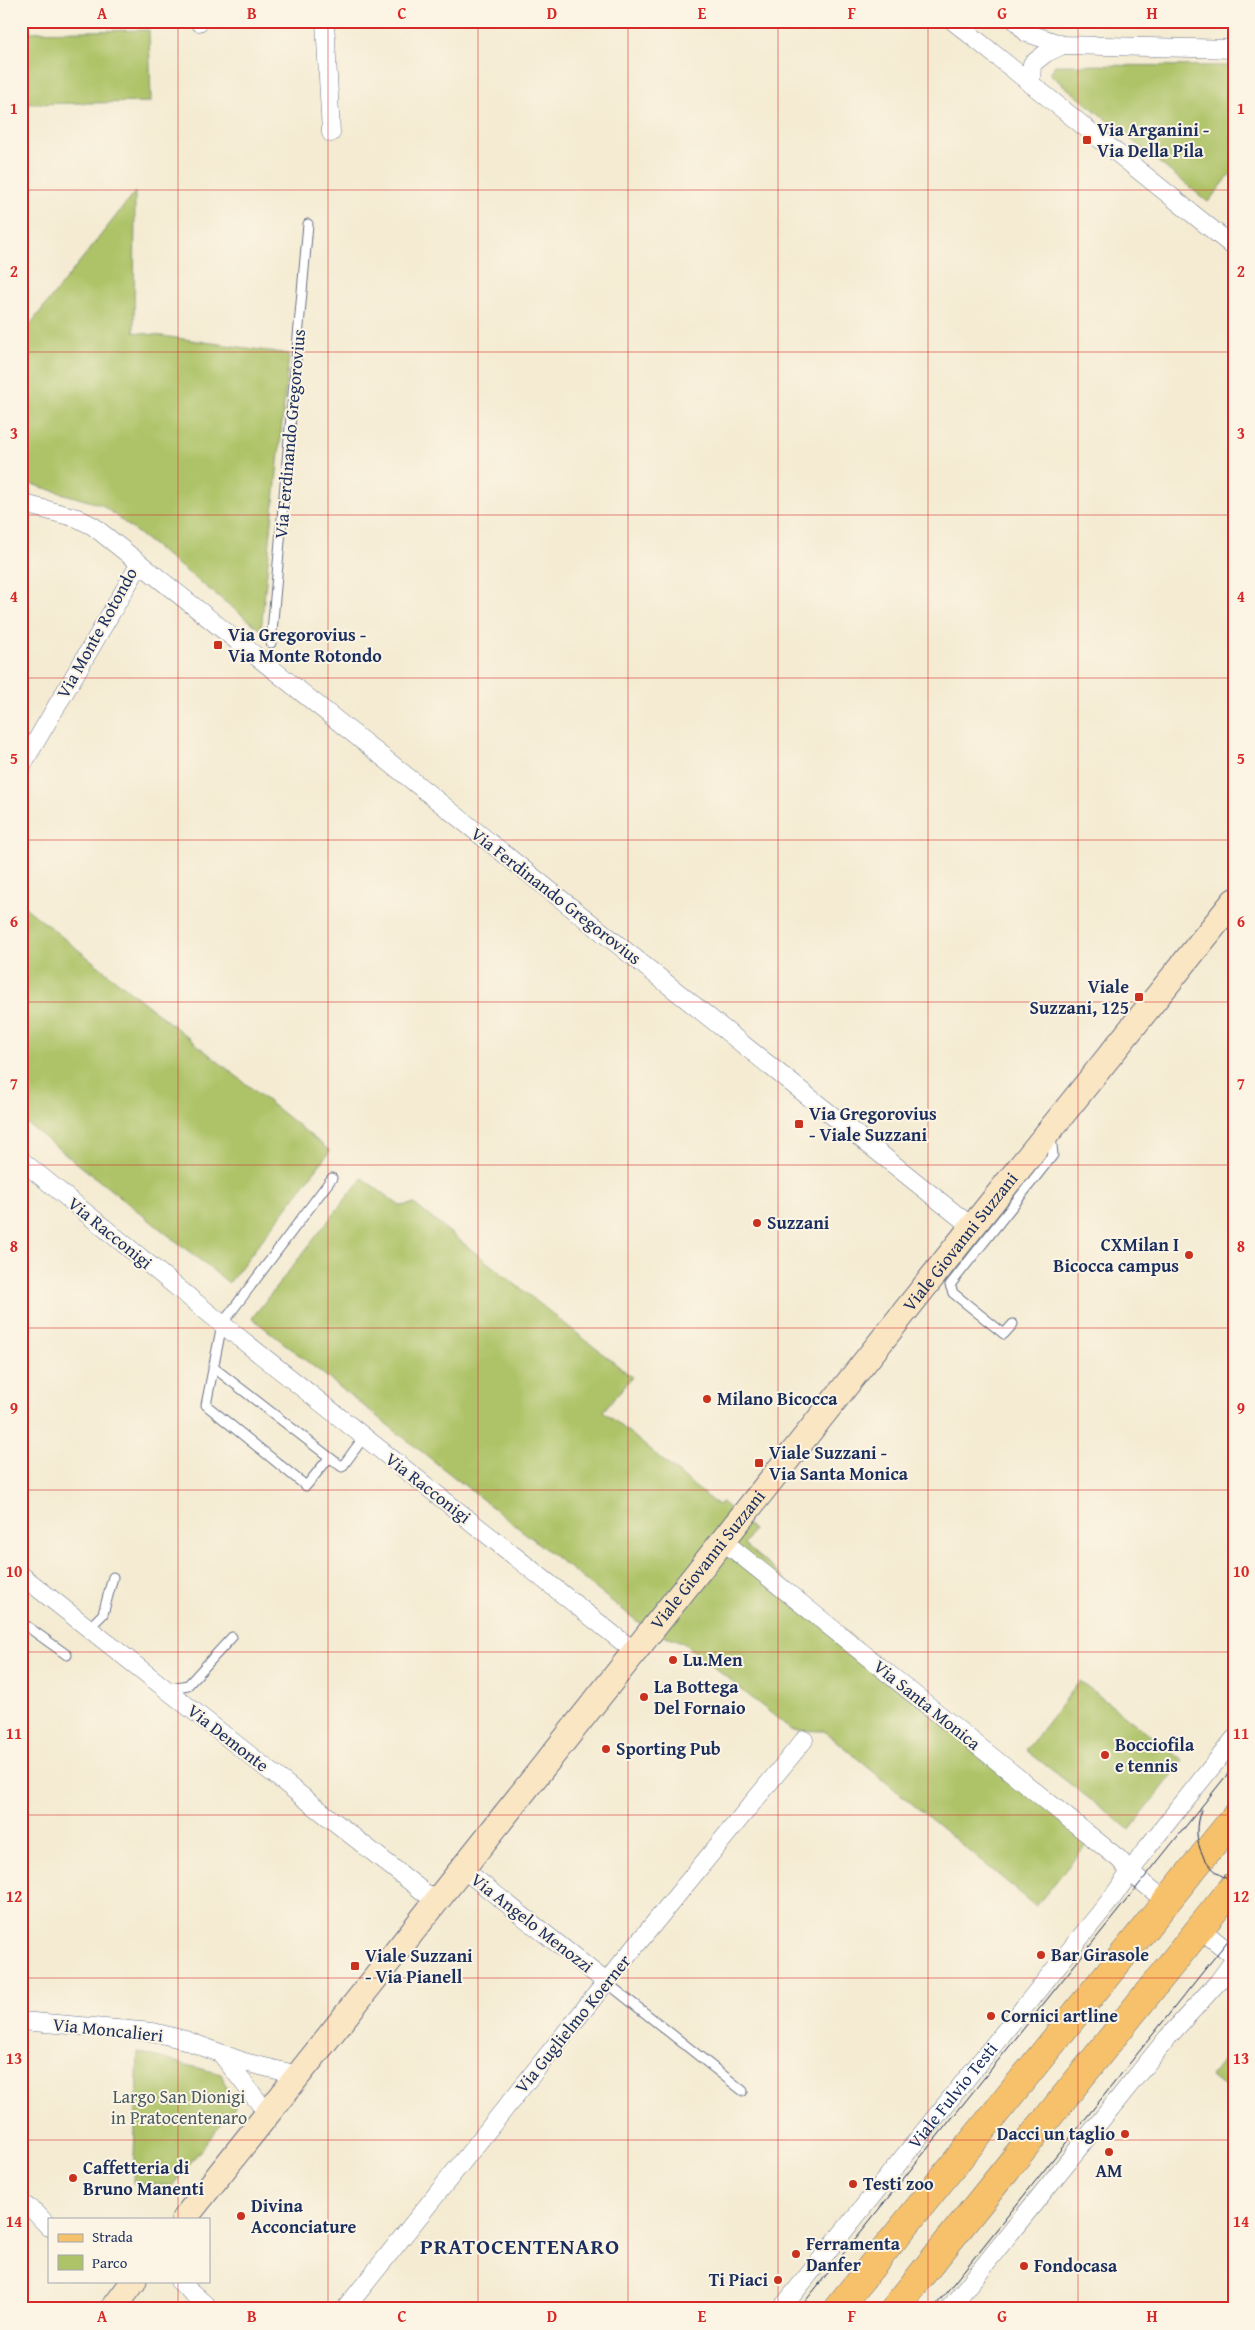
<svg xmlns="http://www.w3.org/2000/svg" width="1255" height="2330" font-family="'Gentium Book Plus',serif">
<style>
.green{fill:#aec367;stroke:#647962}
.lines{fill:none;stroke-linecap:round;stroke-linejoin:round}
.lane-casing{stroke:#677187;stroke-width:11}
.street-casing{stroke:#677187;stroke-width:19}
.secondary-casing{stroke:#677187;stroke-width:27}
.primary-casing{stroke:#677187;stroke-width:29}
.lane{stroke:#fff;stroke-width:9}
.street{stroke:#fff;stroke-width:18}
.secondary{stroke:#fbe6c4;stroke-width:25}
.primary{stroke:#f6c16b;stroke-width:28}
.tram{stroke:#1b2f5e;stroke-width:1}
.grid{fill:none;stroke:#d62828;stroke-width:1;stroke-opacity:0.55}
.poi-dot{fill:#c8321e;stroke:#fcf5e5;stroke-width:2}
.labels{text-anchor:middle;stroke-width:4;stroke-linejoin:round;paint-order:stroke}
.poi-label{font-size:18px;font-weight:bold;fill:#1b2f5e;stroke:#fcf5e5;text-anchor:start}
.street-label{font-size:18px;fill:#1b2f5e;stroke:#fcf5e5}
.park-label{font-size:18px;fill:#475b61;stroke:#fcf5e5}
.district-label{font-size:22px;font-weight:bold;letter-spacing:1px;fill:#1b2f5e;stroke:#fcf5e5}
.neatline{fill:none;stroke:#d62828;stroke-width:2}
.grid-label{font-size:16px;text-anchor:middle;font-weight:bold;fill:#d62828}
</style>
<rect width="100%" height="100%" fill="#fcf5e5"/>
<filter id="ink" filterUnits="userSpaceOnUse"><feTurbulence type="fractalNoise" baseFrequency=".02" numOctaves="2"/><feDisplacementMap in="SourceGraphic" scale="10" xChannelSelector="R" yChannelSelector="G"/><feConvolveMatrix kernelMatrix="1 2 1 2 8 2 1 2 1" color-interpolation-filters="sRGB"/></filter>
<filter id="wash" filterUnits="userSpaceOnUse"><feTurbulence type="fractalNoise" baseFrequency=".0096" numOctaves="4" result="noise"/><feDisplacementMap in="SourceGraphic" scale="20" xChannelSelector="R" yChannelSelector="G"/><feGaussianBlur stdDeviation="1.12" result="paint"/><feColorMatrix in="noise" values="0 0 0 0 0 0 0 0 0 0 0 0 0 0 0 0 0 1.4 0 .05"/><feComposite in="paint" operator="in"/></filter>
<g filter="url(#wash)">
<rect width="100%" height="100%" fill="#f4ebd2"/>
<path class="green" d="M149 30 151 102 21 104V32Z
M1055 65 1234 66V170L1208 202 1050 74Z
M135 192 134 332 289 354 261 630 102 505 21 481V383L28 327Z
M21 904 330 1151 229 1283 21 1119Z
M362 1178 400 1206 414 1204 632 1377 603 1411 717 1505 722 1502 753 1530 744 1544 1089 1841 1036 1906 824 1731 792 1730 682 1642 647 1629 252 1318Z
M1080 1681 1183 1761 1130 1830 1026 1750Z
M1232 2050 1234 2051V2094L1211 2076Z
M138 2052 221 2074 235 2107 172 2186 133 2183Z"/>
</g>
<g filter="url(#ink)">
<g class="lines">
<g class="lane-casing">
<path id="lane" d="M271 643 308 224
M1013 1324 1004 1334 953 1293 950 1285 1053 1155 1051 1136
M213 1367 342 1467 364 1437
M329 1458 306 1486 206 1405 222 1324 332 1178
M21 1622 67 1655
M89 1628 103 1614 113 1577
M166 1689 188 1685 232 1637
M606 1982 743 2091"/>
</g>
<g class="street-casing">
<g id="street">
<path d="M325 21 331 133"/>
<path d="M953 21 1234 247"/>
<path d="M1016 21 1027 33 1063 45 1234 49"/>
<path d="M199 22V21"/>
<path d="M1031 84 1032 64 1046 53 1063 45"/>
<path d="M21 503 77 518 93 526 972 1227"/>
<path d="M21 767 139 565"/>
<path d="M21 1160 222 1324 634 1651"/>
<path d="M722 1540 1119 1859 1130 1872 1167 1902"/>
<path d="M21 1575 435 1901"/>
<path d="M462 1868 606 1982"/>
<path d="M1199 1928 1234 1956"/>
<path d="M21 2021 153 2032 185 2040 244 2062 298 2075"/>
<path d="M222 2055 267 2113"/>
<path d="M21 2203 35 2212 49 2227"/>
<path d="M179 2281 210 2309"/>
<path d="M345 2309 606 1982 804 1740"/>
<path id="s1" d="M781 2309 1112 1898 1147 1848 1234 1739"/>
<path d="M949 2309 1168 2037 1218 1982 1234 1960"/>
</g>
</g>
<g class="secondary-casing">
<g id="secondary">
<path id="s2" d="M184 2219 972 1227 1234 901"/>
<path d="M113 2309 134 2281"/>
</g>
</g>
<g class="primary-casing">
<path id="primary" d="M837 2309 1234 1818
M894 2309 1234 1886"/>
</g>
<use href="#lane" class="lane"/>
<use href="#street" class="street"/>
<use href="#secondary" class="secondary"/>
<use href="#primary" class="primary"/>
<path class="tram" d="M1201 1810C1189 1840 1204 1871 1234 1882
M799 2309 1234 1766
M933 2309 1234 1933"/>
</g>
</g>
<path class="grid" d="M178 21V2219M328 21V2309M478 21V2309M628 21V2309M778 21V2309M928 21V2309M1078 21V2309M21 190H1234M21 352H1234M21 515H1234M21 678H1234M21 840H1234M21 1002H1234M21 1165H1234M21 1328H1234M21 1490H1234M21 1652H1234M21 1815H1234M21 1978H1234M21 2140H1234M178 2281V2309"/>
<g class="poi-dot">
<rect x="1082" y="135" width="10" height="10" rx="2.5"/>
<rect x="213" y="640" width="10" height="10" rx="2.5"/>
<rect x="1134" y="992" width="10" height="10" rx="2.5"/>
<rect x="794" y="1119" width="10" height="10" rx="2.5"/>
<circle cx="757" cy="1223" r="5"/>
<circle cx="1189" cy="1255" r="5"/>
<circle cx="707" cy="1399" r="5"/>
<rect x="754" y="1458" width="10" height="10" rx="2.5"/>
<circle cx="673" cy="1660" r="5"/>
<circle cx="644" cy="1697" r="5"/>
<circle cx="606" cy="1749" r="5"/>
<circle cx="1105" cy="1755" r="5"/>
<circle cx="1041" cy="1955" r="5"/>
<rect x="350" y="1961" width="10" height="10" rx="2.5"/>
<circle cx="991" cy="2016" r="5"/>
<circle cx="1125" cy="2134" r="5"/>
<circle cx="1109" cy="2152" r="5"/>
<circle cx="73" cy="2178" r="5"/>
<circle cx="853" cy="2184" r="5"/>
<circle cx="241" cy="2216" r="5"/>
<circle cx="796" cy="2254" r="5"/>
<circle cx="1024" cy="2266" r="5"/>
<circle cx="778" cy="2280" r="5"/>
</g>
<g class="labels">
<g class="poi-label">
<text x="1097" y="136">Via Arganini -<tspan x="1097" dy="21">Via Della Pila</tspan></text>
<text x="228" y="641">Via Gregorovius -<tspan x="228" dy="21">Via Monte Rotondo</tspan></text>
<text x="1129" y="993" text-anchor="end">Viale<tspan x="1129" dy="21">Suzzani, 125</tspan></text>
<text x="809" y="1120">Via Gregorovius<tspan x="809" dy="21">- Viale Suzzani</tspan></text>
<text x="767" y="1229">Suzzani</text>
<text x="1179" y="1251" text-anchor="end">CXMilan I<tspan x="1179" dy="21">Bicocca campus</tspan></text>
<text x="717" y="1405">Milano Bicocca</text>
<text x="769" y="1459">Viale Suzzani -<tspan x="769" dy="21">Via Santa Monica</tspan></text>
<text x="683" y="1666">Lu.Men</text>
<text x="654" y="1693">La Bottega<tspan x="654" dy="21">Del Fornaio</tspan></text>
<text x="1115" y="1751">Bocciofila<tspan x="1115" dy="21">e tennis</tspan></text>
<text x="616" y="1755">Sporting Pub</text>
<text x="1051" y="1961">Bar Girasole</text>
<text x="365" y="1962">Viale Suzzani<tspan x="365" dy="21">- Via Pianell</tspan></text>
<text x="1001" y="2022">Cornici artline</text>
<text x="1115" y="2140" text-anchor="end">Dacci un taglio</text>
<text x="83" y="2174">Caffetteria di<tspan x="83" dy="21">Bruno Manenti</tspan></text>
<text x="1109" y="2177" text-anchor="middle">AM</text>
<text x="863" y="2190">Testi zoo</text>
<text x="251" y="2212">Divina<tspan x="251" dy="21">Acconciature</tspan></text>
<text x="806" y="2250">Ferramenta<tspan x="806" dy="21">Danfer</tspan></text>
<text x="1034" y="2272">Fondocasa</text>
<text x="768" y="2286" text-anchor="end">Ti Piaci</text>
</g>
<g class="street-label">
<text transform="translate(290 434) rotate(-85)" y="6">Via Ferdinando Gregorovius</text>
<text transform="translate(97 633) rotate(-61)" y="6">Via Monte Rotondo</text>
<text transform="translate(556 896) rotate(38)" y="6">Via Ferdinando Gregorovius</text>
<text transform="translate(110 1233) rotate(39)" y="6">Via Racconigi</text>
<text dy="6" stroke="none"><textPath href="#s2" startOffset="1248">Viale Giovanni Suzzani</textPath></text>
<text transform="translate(428 1488) rotate(38)" y="6">Via Racconigi</text>
<text dy="6" stroke="none"><textPath href="#s2" startOffset="842">Viale Giovanni Suzzani</textPath></text>
<text transform="translate(927 1705) rotate(39)" y="6">Via Santa Monica</text>
<text transform="translate(228 1738) rotate(38)" y="6">Via Demonte</text>
<text transform="translate(532 1923) rotate(38)" y="6">Via Angelo Menozzi</text>
<text transform="translate(573 2024) rotate(-51)" y="6">Via Guglielmo Koerner</text>
<text transform="translate(108 2030) rotate(6)" y="6">Via Moncalieri</text>
<text dy="6" stroke="none"><textPath href="#s1" startOffset="274">Viale Fulvio Testi</textPath></text>
</g>
<g class="park-label">
<text x="179" y="2103">Largo San Dionigi<tspan x="179" dy="21">in Pratocentenaro</tspan></text>
</g>
<g class="district-label">
<text x="520" y="2254">PRATOCENTENARO</text>
</g>
</g>
<rect width="1255" height="2330" fill="none" stroke="#fcf5e5" stroke-width="55"/>
<rect x="48" y="2218" width="162" height="65" fill="#fcf5e5" stroke="#a2a6af"/>
<rect x="58" y="2234" width="25" height="8" fill="#f6c16b" stroke="#a2a6af"/>
<text x="92" y="2242" font-size="15" fill="#1b2f5e">Strada</text>
<rect x="58" y="2255" width="25" height="15" fill="#aec367" stroke="#a2a6af"/>
<text x="92" y="2268" font-size="15" fill="#1b2f5e">Parco</text>
<rect x="28" y="28" width="1200" height="2274" class="neatline"/>
<g class="grid-label">
<text x="102" y="19">A</text>
<text x="252" y="19">B</text>
<text x="402" y="19">C</text>
<text x="552" y="19">D</text>
<text x="702" y="19">E</text>
<text x="852" y="19">F</text>
<text x="1002" y="19">G</text>
<text x="1152" y="19">H</text>
<text x="14" y="114">1</text>
<text x="1241" y="114">1</text>
<text x="14" y="277">2</text>
<text x="1241" y="277">2</text>
<text x="14" y="439">3</text>
<text x="1241" y="439">3</text>
<text x="14" y="602">4</text>
<text x="1241" y="602">4</text>
<text x="14" y="764">5</text>
<text x="1241" y="764">5</text>
<text x="14" y="927">6</text>
<text x="1241" y="927">6</text>
<text x="14" y="1089">7</text>
<text x="1241" y="1089">7</text>
<text x="14" y="1252">8</text>
<text x="1241" y="1252">8</text>
<text x="14" y="1414">9</text>
<text x="1241" y="1414">9</text>
<text x="14" y="1577">10</text>
<text x="1241" y="1577">10</text>
<text x="14" y="1739">11</text>
<text x="1241" y="1739">11</text>
<text x="14" y="1902">12</text>
<text x="1241" y="1902">12</text>
<text x="14" y="2064">13</text>
<text x="1241" y="2064">13</text>
<text x="14" y="2227">14</text>
<text x="1241" y="2227">14</text>
<text x="102" y="2322">A</text>
<text x="252" y="2322">B</text>
<text x="402" y="2322">C</text>
<text x="552" y="2322">D</text>
<text x="702" y="2322">E</text>
<text x="852" y="2322">F</text>
<text x="1002" y="2322">G</text>
<text x="1152" y="2322">H</text>
</g>
</svg>
